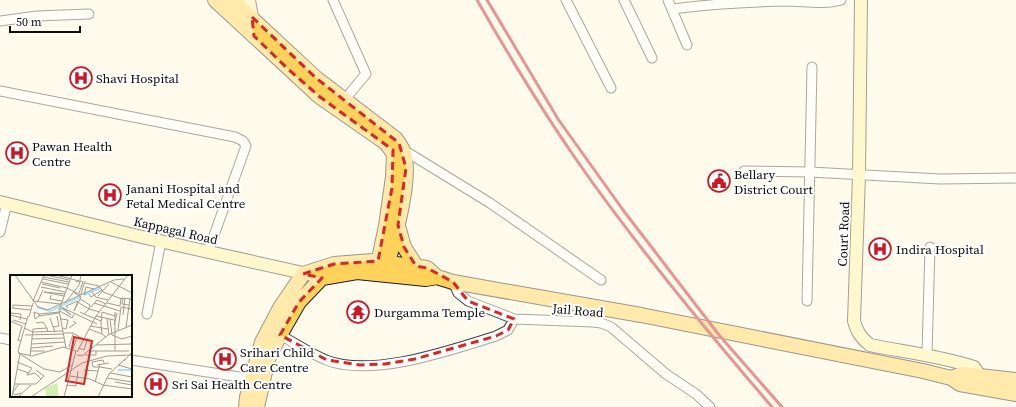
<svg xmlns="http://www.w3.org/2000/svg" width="1016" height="407" font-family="'Source Serif 4',serif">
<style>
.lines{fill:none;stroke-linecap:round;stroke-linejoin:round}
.street-casing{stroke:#404040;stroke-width:11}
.secondary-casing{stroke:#2f2f2f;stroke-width:14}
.primary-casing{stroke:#1e1e1e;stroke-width:16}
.street{stroke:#fff;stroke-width:9}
.secondary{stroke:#fff2a7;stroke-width:12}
.primary{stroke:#ffd25c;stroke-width:14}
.rail{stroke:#ca1726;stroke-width:3}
.marked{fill:none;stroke:#d62828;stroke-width:3;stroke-dasharray:8 5;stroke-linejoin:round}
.labels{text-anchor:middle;stroke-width:4;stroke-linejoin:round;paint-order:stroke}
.poi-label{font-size:13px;fill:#0d0d0d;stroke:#fff;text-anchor:start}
.street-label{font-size:13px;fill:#0d0d0d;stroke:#fff}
.inset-river{fill:none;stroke:#abe1fc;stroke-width:2}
.inset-road{fill:none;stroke:#9e9c93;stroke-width:1}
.view{fill:#d62828;fill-opacity:0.15;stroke:#d62828;stroke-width:2}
.inset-edge{fill:none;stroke:#0d0d0d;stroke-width:2}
</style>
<rect width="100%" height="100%" fill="#fffbec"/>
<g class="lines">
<g class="street-casing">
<path id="street" d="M333 0 366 74 345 99
M566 0 611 88
M624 0 652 58
M668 0 687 45
M672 9C710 4 747 2 785 1 803 1 824 5 841 0
M0 21 37 16 89 14
M0 91 235 137 243 141 246 146 208 252
M402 149 490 203 601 280
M744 171 810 172 940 179 1016 178
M0 232 7 203
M453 282 458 293 468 301 514 319 593 322 601 323 611 327 666 374 696 394 710 407
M807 301 812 67
M147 314 161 241
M280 335C295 343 310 353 326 360 372 378 451 350 496 336L508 330 514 319
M0 338 11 340
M927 354 930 247
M131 360 252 379"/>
</g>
<g class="secondary-casing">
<path id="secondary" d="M249 0 253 23
M861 0 859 176 854 321C857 332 861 338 870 345 905 352 940 356 974 367L980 376
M0 202 146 238 312 275"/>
</g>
<g class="primary-casing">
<path id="primary" d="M215 0 320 97 386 143 394 154 393 177 386 226 376 273
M232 0 316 78 395 138C399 143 404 150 405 157 410 188 393 243 385 274
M398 226 404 247 416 266
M951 378 962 374 1016 380
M246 407 247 397 262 342 280 308 303 274 334 264 373 261 427 268 437 277
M257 407 268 359 280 335 299 302 322 278 357 272 426 279 437 277 453 282 641 315 923 371 951 378 960 384 1016 394"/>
</g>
<use href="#street" class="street"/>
<use href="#secondary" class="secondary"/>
<use href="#primary" class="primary"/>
<path class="rail" d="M477 0C509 56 543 112 580 165 639 249 705 329 772 407
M487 0 558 119 623 210 719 335 782 407"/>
</g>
<path d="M0 0H1016V407H0ZM252 17 316 78 399 143 406 168 398 225 404 247 416 266 427 268 453 282 468 301 514 319 508 330 496 336 415 359 385 364 360 365 327 360 280 335 299 302 322 278 303 274 334 264 378 261 392 188 393 150 320 97 288 69 254 36Z" fill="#fffbec" fill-opacity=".55" fill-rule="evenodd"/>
<path class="marked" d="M252 17 316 78 399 143 406 168 398 225 404 247 416 266 427 268 453 282 468 301 514 319 508 330 496 336 415 359 385 364 360 365 327 360 280 335 299 302 322 278 303 274 334 264 378 261 392 188 393 150 320 97 288 69 254 36Z"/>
<defs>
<g id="hospital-ring" transform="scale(1.15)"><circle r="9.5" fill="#fff" stroke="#ca1726" stroke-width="1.5"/><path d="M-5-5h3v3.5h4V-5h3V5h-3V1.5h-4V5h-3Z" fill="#ca1726"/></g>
<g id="civic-ring" transform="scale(1.15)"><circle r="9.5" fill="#fff" stroke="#ca1726" stroke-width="1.5"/><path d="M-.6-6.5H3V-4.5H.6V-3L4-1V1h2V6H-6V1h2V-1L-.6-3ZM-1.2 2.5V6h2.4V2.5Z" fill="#ca1726"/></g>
<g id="temple-ring" transform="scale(1.15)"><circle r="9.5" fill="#fff" stroke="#ca1726" stroke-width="1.5"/><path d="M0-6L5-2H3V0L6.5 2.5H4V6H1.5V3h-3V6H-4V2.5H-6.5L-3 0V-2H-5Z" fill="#ca1726"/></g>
</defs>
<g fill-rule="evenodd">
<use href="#hospital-ring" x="81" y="78"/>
<use href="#hospital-ring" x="17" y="153"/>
<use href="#civic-ring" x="719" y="181"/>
<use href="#hospital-ring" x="110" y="195"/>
<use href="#hospital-ring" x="880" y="249"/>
<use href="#temple-ring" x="358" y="312"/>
<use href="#hospital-ring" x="225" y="359"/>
<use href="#hospital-ring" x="156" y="384"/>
</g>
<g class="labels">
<g class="poi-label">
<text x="96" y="83">Shavi Hospital</text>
<text x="32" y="151">Pawan Health<tspan x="32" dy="15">Centre</tspan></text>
<text x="734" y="179">Bellary<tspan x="734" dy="15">District Court</tspan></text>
<text x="126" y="193">Janani Hospital and<tspan x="126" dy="15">Fetal Medical Centre</tspan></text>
<text x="896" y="254">Indira Hospital</text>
<text x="374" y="317">Durgamma Temple</text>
<text x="240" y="357">Srihari Child<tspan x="240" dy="15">Care Centre</tspan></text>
<text x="172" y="389">Sri Sai Health Centre</text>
</g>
<g class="street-label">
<text transform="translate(176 230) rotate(13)" y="5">Kappagal Road</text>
<text transform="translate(843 234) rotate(-88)" y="5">Court Road</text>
<text transform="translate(578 310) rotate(5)" y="5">Jail Road</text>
</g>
</g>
<g transform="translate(10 275)">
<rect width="122" height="122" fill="#fffbec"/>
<path d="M47 108 49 122 36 121 35 113Z" fill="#d3eeb2"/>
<path class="inset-river" d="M74 20 90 13M27 32 40 36 70 22M108 95H122"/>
<path class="inset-road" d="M5 0 28 32 37 35 104 5 114 4M36 0 59 5M46 0 69 6 66 7M33 2 59 7M33 4 58 9M31 7 57 13 71 20M101 7 122 18M75 8 89 11 93 17M32 9 50 13M31 12 55 17M63 17 71 22 64 36M82 17 86 22 98 25M93 17 112 24M69 18 73 7 70 6M71 19 75 6M79 19 81 22 92 15M41 20 40 24 52 26M74 20 76 12 84 14M54 21 34 17 55 19M88 21 99 9M113 23 112 29 119 30M70 24 80 30 79 34 90 37M23 26 50 29M23 26 34 0M28 26 33 15M55 28 69 10 71 0M69 28 79 34 74 39 70 37M84 28 110 36M97 28 110 31M110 31 111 23 122 24M51 32 87 49M81 32 87 25 96 29M2 33 21 35M3 33V30L22 31M58 33 56 31 68 26 64 36M49 34H54L61 40 53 34M50 36 62 43 64 39M92 37 91 50 92 59 96 62M92 37 105 41M0 38 11 39 10 45M49 38 29 41V39L50 37M29 39 24 37 25 44 29 41M74 39 91 46M0 40 17 44M113 40 115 23M86 41 104 45M19 42 23 28M40 43 45 57M51 44 58 45 56 54 53 53M97 44 99 60M100 44 102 60 112 64 122 61M3 45 16 49M0 46 12 51M26 48 33 47 37 53M104 50 107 38M80 51 98 54M43 52 49 51 47 41M116 52 120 24M14 53 23 57 53 56M59 53 66 48 63 46M79 54 92 59M108 55 111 32 122 34M54 58H63L73 64M15 60 54 59M22 64 54 63M11 66 8 65 12 51M22 69 55 67M86 70 122 69M59 72 63 59M21 73 43 71M56 73 49 35 62 0M69 73 74 75 78 63M63 74 67 62M8 76 18 41M21 76H35M79 76H119M105 76V37M67 77 86 41 118 0M8 78 22 81 53 72 66 76 54 122M10 79 34 94 50 97 62 90M67 80 72 81 98 60 122 50M75 80H86V76M20 81 23 54 37 53 38 57M114 86 122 77M7 87 22 93M87 90 99 88M108 90 122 94M90 92H83L82 87 93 85 94 88M90 92 102 94M22 93 17 100 25 98 31 104M7 94 19 98M74 95 88 96M100 98 122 102M60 101 80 104 93 110 122 114M97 103 122 107M85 107 90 89M105 107 122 110M4 109H26L34 101 26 95M9 109 3 117 5 120 11 118M56 110 66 111 68 96M2 122 10 79 8 76M8 122 21 110M21 122 72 88 97 81 122 80M88 122 99 99 115 84"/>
<path class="view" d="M64 62 82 66 74 109 56 106Z"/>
<rect width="122" height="122" class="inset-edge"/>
</g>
<path d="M10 26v6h70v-6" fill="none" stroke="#0d0d0d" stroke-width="2"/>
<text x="16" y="26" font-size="12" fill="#0d0d0d" stroke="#ffffff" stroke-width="3" paint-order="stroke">50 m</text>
</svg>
